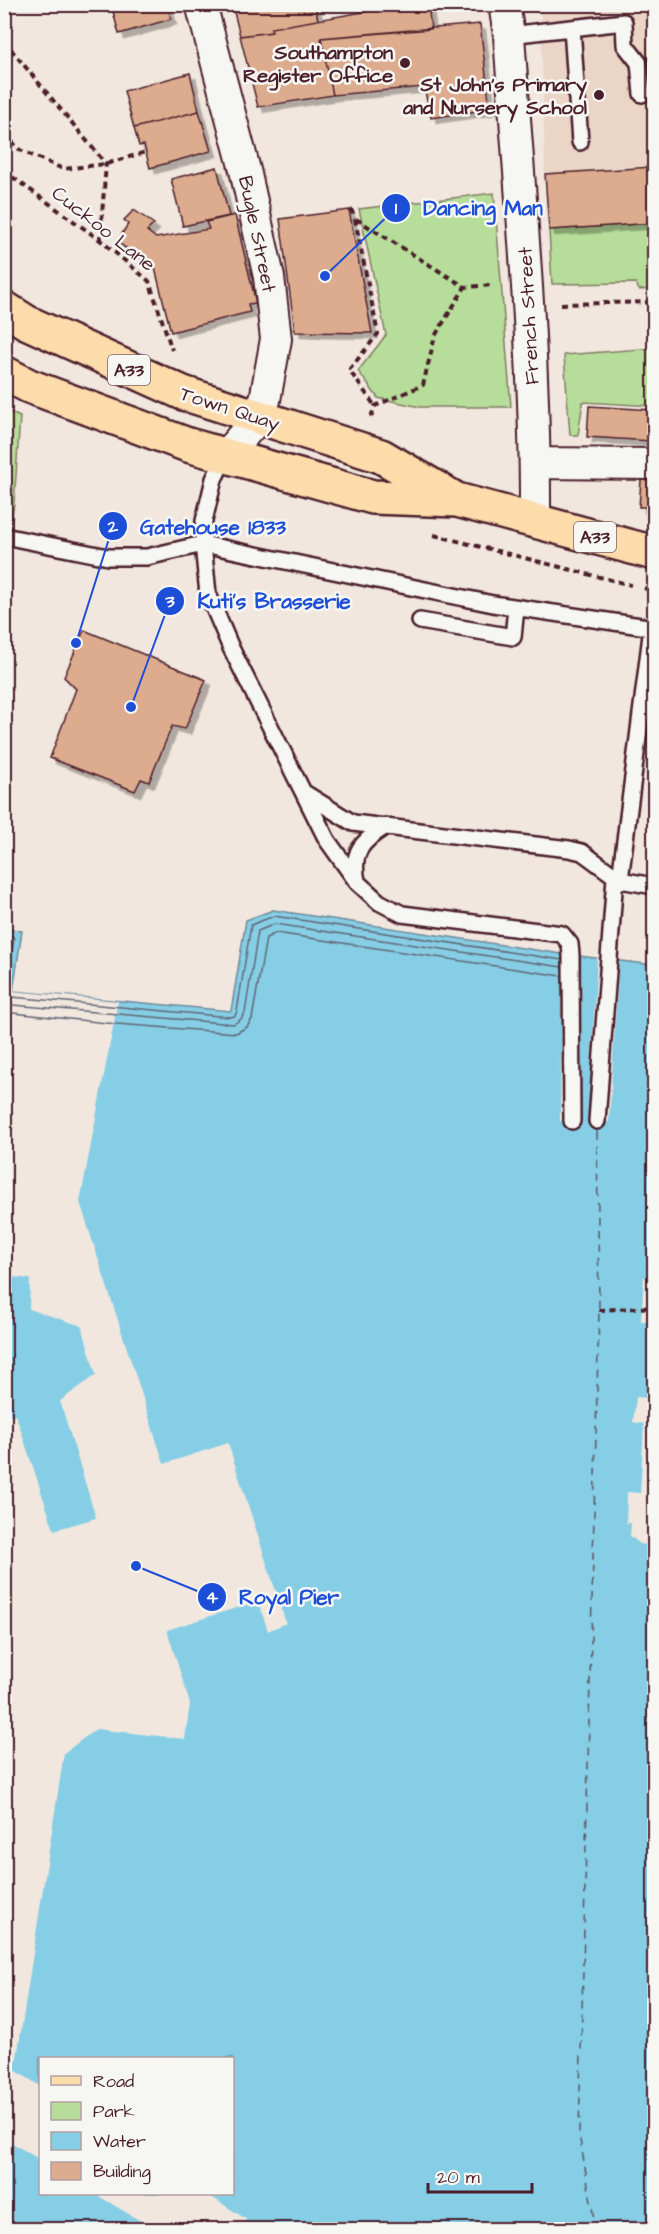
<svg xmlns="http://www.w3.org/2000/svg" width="659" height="2234" font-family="'Architects Daughter',sans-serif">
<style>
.built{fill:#ebd5c6}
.green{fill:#b6dd99;stroke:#807e62;stroke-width:1.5}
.water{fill:#85cee5;stroke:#6d889b;stroke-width:1.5;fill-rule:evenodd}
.pier{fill:#f1e7de}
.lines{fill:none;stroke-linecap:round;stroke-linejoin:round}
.shore{stroke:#626575;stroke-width:1.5}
.ferry{stroke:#5c5463;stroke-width:1.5;stroke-dasharray:8 6;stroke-linecap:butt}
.building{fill:#ddac8e;stroke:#4a1f2b;stroke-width:1.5;filter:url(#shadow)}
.lane-casing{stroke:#4a1f2b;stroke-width:20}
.street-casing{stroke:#4a1f2b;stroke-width:34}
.primary-casing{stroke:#4a1f2b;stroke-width:38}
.path{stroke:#4a1f2b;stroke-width:4;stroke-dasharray:6 4.5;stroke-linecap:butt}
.lane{stroke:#f6f6f2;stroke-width:15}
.street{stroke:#f6f6f2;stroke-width:30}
.primary{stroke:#fddcac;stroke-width:33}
.poi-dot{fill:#4a1f2b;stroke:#f6f6f2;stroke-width:2}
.labels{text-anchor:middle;stroke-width:5;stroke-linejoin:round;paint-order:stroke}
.shield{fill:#f6f6f2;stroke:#7e6067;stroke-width:1.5}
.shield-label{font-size:18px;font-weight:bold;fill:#4a1f2b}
.poi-label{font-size:20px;font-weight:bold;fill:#4a1f2b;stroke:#f6f6f2;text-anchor:end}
.street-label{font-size:20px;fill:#4a1f2b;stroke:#f6f6f2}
.leader{fill:none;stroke:#1d4ed8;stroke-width:2}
.callout-dot{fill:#1d4ed8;stroke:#f6f6f2;stroke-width:2}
.mark-label{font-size:18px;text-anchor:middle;font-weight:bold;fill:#fff}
.callout-label{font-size:21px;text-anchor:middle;font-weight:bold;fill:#1d4ed8;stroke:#f6f6f2;stroke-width:5;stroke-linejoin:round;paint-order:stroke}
</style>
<defs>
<filter id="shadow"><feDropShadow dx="5.5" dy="5.5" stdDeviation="0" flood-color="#0004"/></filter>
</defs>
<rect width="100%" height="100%" fill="#f1e7de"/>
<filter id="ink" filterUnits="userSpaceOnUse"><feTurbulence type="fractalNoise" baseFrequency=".0167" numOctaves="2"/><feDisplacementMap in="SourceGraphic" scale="12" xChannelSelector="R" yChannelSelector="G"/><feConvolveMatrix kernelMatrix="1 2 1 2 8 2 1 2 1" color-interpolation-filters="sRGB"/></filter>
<g filter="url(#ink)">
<path class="built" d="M539 5H654V223L549 230 545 174 541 17Z"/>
<path class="green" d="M494 193 511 407H420L378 398 358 371 386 335 359 209Z
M654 223V289L639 290 636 283 552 284 549 230Z
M654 348V406L583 402 578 435H570L564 355Z
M5 410 20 417 14 504 5 560Z"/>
<path class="water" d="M273 910 562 954 654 965V2229H5L4 929 22 931 13 991 231 1011 246 920ZM40 2058H232V2194H40Z"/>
<path class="pier" d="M562 954 581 956 582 1121H560Z
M597 958 619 961 609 1122 588 1120Z
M12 991 118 1001 80 1202 164 1464 228 1443 286 1623 268 1631 258 1601 167 1630 190 1704 185 1739 96 1729 64 1753 15 2070 40 2086V2160L4 2138 5 1415 16 1416 54 1530 96 1518 60 1401 96 1375 82 1326 29 1309 30 1279 5 1276 4 1045Z
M652 1258H654V1334H648V1321H641L644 1277 651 1278Z
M654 1389 653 1491 654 1492V1546L640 1544 630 1536 631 1523H626L627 1492 640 1493 644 1424 633 1422 636 1397 649 1398Z
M95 2194H207L246 2219 244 2229H154Z"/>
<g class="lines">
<path class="shore" d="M4 935 12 936 14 938 7 990 12 997 230 1017 235 1016 237 1011 251 925 274 916 562 960
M4 1001 13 1005 234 1024 241 1019 245 1013 258 931 275 924 562 967
M4 1012 116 1024 236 1033 247 1027 252 1019 266 938 276 933 562 976"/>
<path class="ferry" d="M596 2230 579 2134 599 1310 597 1128"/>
</g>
<path class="building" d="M111 4H167L171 19 119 34Z
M232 4H315L318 20 271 28 272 32 240 36Z
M384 4H428L431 29 321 38 333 95 258 107 240 36 272 32 271 28 369 11Z
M480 24 490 109 431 118 424 87 333 95 321 38Z
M190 73 199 111 134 128 124 91Z
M199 111 211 151 150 168 144 145 139 146 134 128Z
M217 167 229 216 183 226 171 179Z
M653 167 654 223 549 230 545 174Z
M134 210 154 224 147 231 156 238 209 229 206 222 235 215 256 303 248 304 250 312 171 332 155 268 117 242 128 224 124 220Z
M349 210 372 333 295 332 280 219Z
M589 406 653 410 651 441 587 437Z
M641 480 654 481V507H639Z
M84 630 206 680 185 729 172 726 149 782 141 779 135 791 50 758 76 689 64 677Z"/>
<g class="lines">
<g class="lane-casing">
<path id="lane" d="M572 28 580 142
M509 35 624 22 625 45 639 63 642 94
M226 455 214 479 204 521 203 544 208 594 231 648 327 840 357 882 379 902 402 914 562 934 570 944 571 955 572 1121
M4 536 108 557H147L203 544 493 604 654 628
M420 621 513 637 516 608
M303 792 353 823 569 849 582 852 620 880 654 886
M620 880 652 627
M357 881C351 852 362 841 386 826
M597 1121 615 877"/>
</g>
<g class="street-casing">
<path id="street" d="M201 4 245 170 269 277 276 339 265 400 258 418 226 455
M504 4 509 35C520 197 536 359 535 521
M536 463 654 464"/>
</g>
<g class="primary-casing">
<path id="primary" d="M4 308 26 322 183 393 381 456 453 498
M4 373 29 386 188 445 373 497 457 500 654 553"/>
</g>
<path class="path" d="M4 41 106 164 100 240
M4 133 20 150 63 169 106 164 146 152
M4 171 100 240 149 281 172 350
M351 209 355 219 378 334 349 370 375 406
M356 219 465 287 494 285
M561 304 654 302
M371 417 375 406 423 385 435 336 465 287
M434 535 631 585
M644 588 654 591
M599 1310 654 1307"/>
<use href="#lane" class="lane"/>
<use href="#street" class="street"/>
<use href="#primary" class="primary"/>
</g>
</g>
<g class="poi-dot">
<circle cx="405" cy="63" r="6"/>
<circle cx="599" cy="95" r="6"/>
</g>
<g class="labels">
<g class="shield">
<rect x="108" y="355" width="42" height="30" rx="4.5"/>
<rect x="574" y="522" width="42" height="30" rx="4.5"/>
</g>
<g class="shield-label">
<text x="129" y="376">A33</text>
<text x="595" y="543">A33</text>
</g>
<g class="poi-label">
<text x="393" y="59">Southampton<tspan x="393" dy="23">Register Office</tspan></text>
<text x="587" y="91">St John's Primary<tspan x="587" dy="23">and Nursery School</tspan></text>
</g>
<g class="street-label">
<text transform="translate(104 228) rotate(38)" y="7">Cuckoo Lane</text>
<text transform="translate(258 234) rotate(78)" y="7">Bugle Street</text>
<text transform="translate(528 316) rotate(-93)" y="7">French Street</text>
<text transform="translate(230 408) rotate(18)" y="7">Town Quay</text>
</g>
</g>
<path class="leader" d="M325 276L396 208M76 643L113 526M131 707L170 601M136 1566L212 1597"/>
<g class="callout-dot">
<circle cx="325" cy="276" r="6"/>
<circle cx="76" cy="643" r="6"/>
<circle cx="131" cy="707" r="6"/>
<circle cx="136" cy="1566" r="6"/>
<circle cx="396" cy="208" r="15"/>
<circle cx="113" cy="526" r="15"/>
<circle cx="170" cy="601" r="15"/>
<circle cx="212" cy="1597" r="15"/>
</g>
<g class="mark-label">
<text x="396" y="214">1</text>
<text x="113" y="532">2</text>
<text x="170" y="607">3</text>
<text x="212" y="1603">4</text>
</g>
<g class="callout-label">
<text x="483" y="215">Dancing Man</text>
<text x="213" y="534">Gatehouse 1833</text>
<text x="274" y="608">Kuti's Brasserie</text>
<text x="289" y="1604">Royal Pier</text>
</g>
<rect width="659" height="2234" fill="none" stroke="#f6f6f2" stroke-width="24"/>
<rect x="12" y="12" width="635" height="2210" fill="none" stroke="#4a1f2b" stroke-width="2" filter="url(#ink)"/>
<rect x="39" y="2057" width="195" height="138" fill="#f6f6f2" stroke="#b1a0a2" stroke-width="1.5"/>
<rect x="51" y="2076" width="30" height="9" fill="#fddcac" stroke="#b1a0a2" stroke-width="1.5"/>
<text x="93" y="2087" font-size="18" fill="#4a1f2b">Road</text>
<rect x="51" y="2102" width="30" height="18" fill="#b6dd99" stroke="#b1a0a2" stroke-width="1.5"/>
<text x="93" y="2117" font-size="18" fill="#4a1f2b">Park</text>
<rect x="51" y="2132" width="30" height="18" fill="#85cee5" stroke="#b1a0a2" stroke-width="1.5"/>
<text x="93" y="2147" font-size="18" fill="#4a1f2b">Water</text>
<rect x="51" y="2162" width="30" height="18" fill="#ddac8e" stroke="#b1a0a2" stroke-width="1.5"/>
<text x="93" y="2177" font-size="18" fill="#4a1f2b">Building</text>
<path d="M428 2183v9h104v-9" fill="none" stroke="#4a1f2b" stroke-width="3"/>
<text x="437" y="2183" font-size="18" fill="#4a1f2b" stroke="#f6f6f2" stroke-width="4.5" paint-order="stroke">20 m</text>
</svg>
